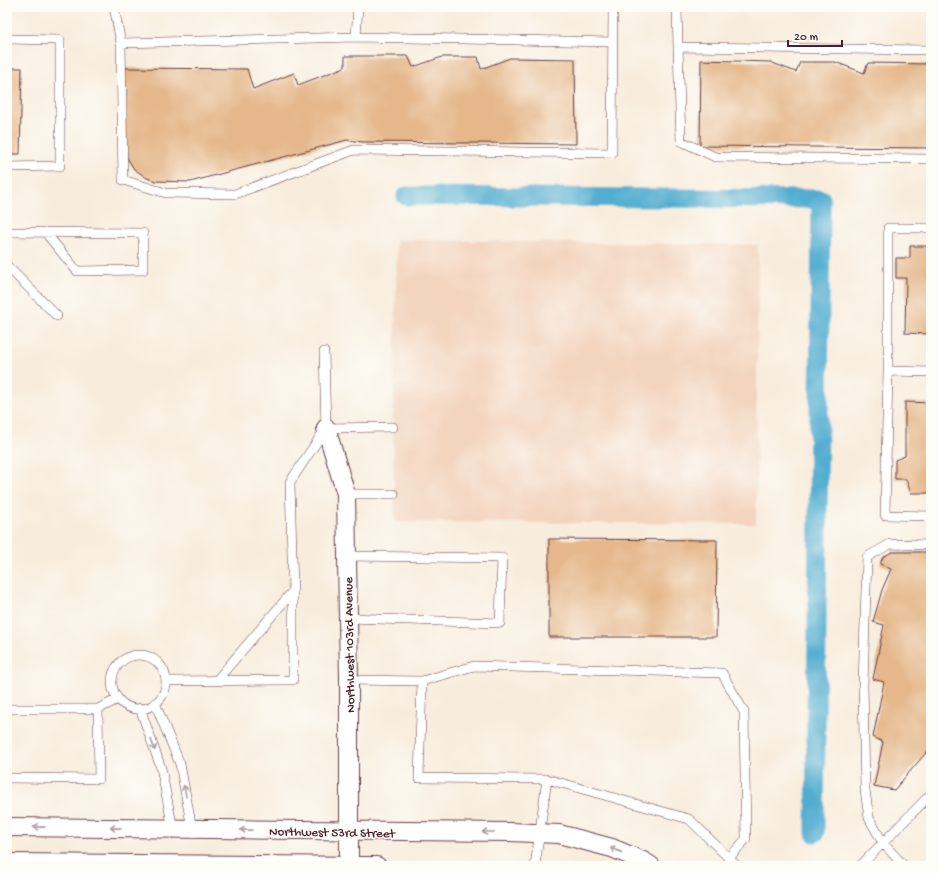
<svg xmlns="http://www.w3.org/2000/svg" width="938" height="873" font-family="'Gochi Hand',sans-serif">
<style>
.built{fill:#f3d4be}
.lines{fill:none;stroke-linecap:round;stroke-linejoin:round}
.canal{stroke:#53add0;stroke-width:19}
.building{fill:#e5b78a}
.service-casing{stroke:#643e46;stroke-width:10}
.minor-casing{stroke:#643e46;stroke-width:20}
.service{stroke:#fff;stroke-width:9}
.minor{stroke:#fff;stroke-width:18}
.oneway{stroke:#ae9aa0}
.labels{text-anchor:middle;stroke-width:3;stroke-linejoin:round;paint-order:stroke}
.street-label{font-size:13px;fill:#4a1f2b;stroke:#fdfcf7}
</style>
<rect width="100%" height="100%" fill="#fdfcf7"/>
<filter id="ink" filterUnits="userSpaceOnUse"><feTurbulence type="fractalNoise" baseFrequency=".025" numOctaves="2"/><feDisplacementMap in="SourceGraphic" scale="8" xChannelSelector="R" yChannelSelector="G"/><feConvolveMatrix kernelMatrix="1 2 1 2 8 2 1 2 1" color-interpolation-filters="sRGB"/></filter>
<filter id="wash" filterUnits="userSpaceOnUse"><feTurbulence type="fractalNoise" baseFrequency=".012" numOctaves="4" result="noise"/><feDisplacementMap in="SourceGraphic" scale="16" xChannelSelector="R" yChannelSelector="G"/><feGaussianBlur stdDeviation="0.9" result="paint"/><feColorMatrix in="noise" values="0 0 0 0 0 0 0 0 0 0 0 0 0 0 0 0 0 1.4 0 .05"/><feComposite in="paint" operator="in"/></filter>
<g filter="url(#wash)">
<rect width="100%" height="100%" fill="#f8eddd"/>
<path class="built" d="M397 240 758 245 756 524 395 522 393 427Z"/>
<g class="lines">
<path class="canal" d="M406 196 821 199 815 833"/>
</g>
<g id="blocks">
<path class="building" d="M345 56H408L413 67 442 57H478L481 69 510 58 575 59 576 144 363 142 347 140 190 182 156 181 147 178 134 169 129 161 124 149V68L247 69 253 89 294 73 298 85 345 67Z
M701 60 770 62 796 72 800 62H835L864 73 868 63 931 64V148L700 146Z
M7 68H22L20 154H10L9 162H7Z
M910 246H931V334L905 333 906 278H896V258H910Z
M905 402 931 403V493H911L906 479H895V460L905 456Z
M549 539 717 540 716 637H549Z
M892 552H931V747L894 790 874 786 883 742 873 737 884 682 873 679 884 625 873 622 882 590 891 569 880 564 883 557Z"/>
</g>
</g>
<g filter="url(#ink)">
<use href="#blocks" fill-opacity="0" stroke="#643e46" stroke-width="1"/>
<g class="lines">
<g class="service-casing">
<path id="service" d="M114 7 121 43 356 37 613 42
M677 7 678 47 931 50
M356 37 358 7
M7 39 60 40V166L7 167
M121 43 123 180 166 193 235 194 354 150 612 153 613 7
M678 47 681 141 715 157 931 159
M931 228H888V371L931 372
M7 232 143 233V270L77 271 45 232
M7 266 57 316
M888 371 885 515 931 516
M326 428 393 427
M346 494H394
M347 556 502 558 500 623 348 618
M112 682a27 27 0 1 1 54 0a27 27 0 1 1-54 0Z
M349 680 422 681 419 778 547 779
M166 681 293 680V591L290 482 326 428 324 352
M216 681 293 591
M422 681 474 666 722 673 744 712 746 839 729 858
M155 703 180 764 192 829
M140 708 161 768 173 829
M7 709H98L118 699
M7 778 99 779 98 709
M535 866 547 779 689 819 737 866
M860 866 931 794
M904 866 883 843 869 818 865 790 863 685 867 557 890 544 931 545"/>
</g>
<g class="minor-casing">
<path id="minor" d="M326 428 346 494 349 680V866
M7 827 510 832 559 834 612 848 643 861 651 866
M7 863 377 866"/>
</g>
<use href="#service" class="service"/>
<use href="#minor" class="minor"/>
</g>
<defs><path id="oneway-shaft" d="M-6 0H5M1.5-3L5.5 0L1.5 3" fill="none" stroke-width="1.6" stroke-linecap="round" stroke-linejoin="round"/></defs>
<g class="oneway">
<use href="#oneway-shaft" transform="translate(153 745) rotate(71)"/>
<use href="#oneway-shaft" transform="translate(185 791) rotate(-101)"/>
<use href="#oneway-shaft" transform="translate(39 827) rotate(-179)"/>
<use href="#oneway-shaft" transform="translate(116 828) rotate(-179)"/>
<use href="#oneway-shaft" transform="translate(246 830) rotate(-179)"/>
<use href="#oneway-shaft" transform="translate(488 832) rotate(-180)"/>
<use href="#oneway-shaft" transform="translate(616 850) rotate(-159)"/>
</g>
</g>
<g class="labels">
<g class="street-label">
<text transform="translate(348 645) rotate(-91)" y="5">Northwest 103rd Avenue</text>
<text transform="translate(332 831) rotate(1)" y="5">Northwest 53rd Street</text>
</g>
</g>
<rect width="938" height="873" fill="none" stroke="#fdfcf7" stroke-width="24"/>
<path d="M788 40v6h54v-6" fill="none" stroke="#4a1f2b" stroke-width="2"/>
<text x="794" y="40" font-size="12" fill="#4a1f2b" stroke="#fdfcf7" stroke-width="3" paint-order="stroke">20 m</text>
</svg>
